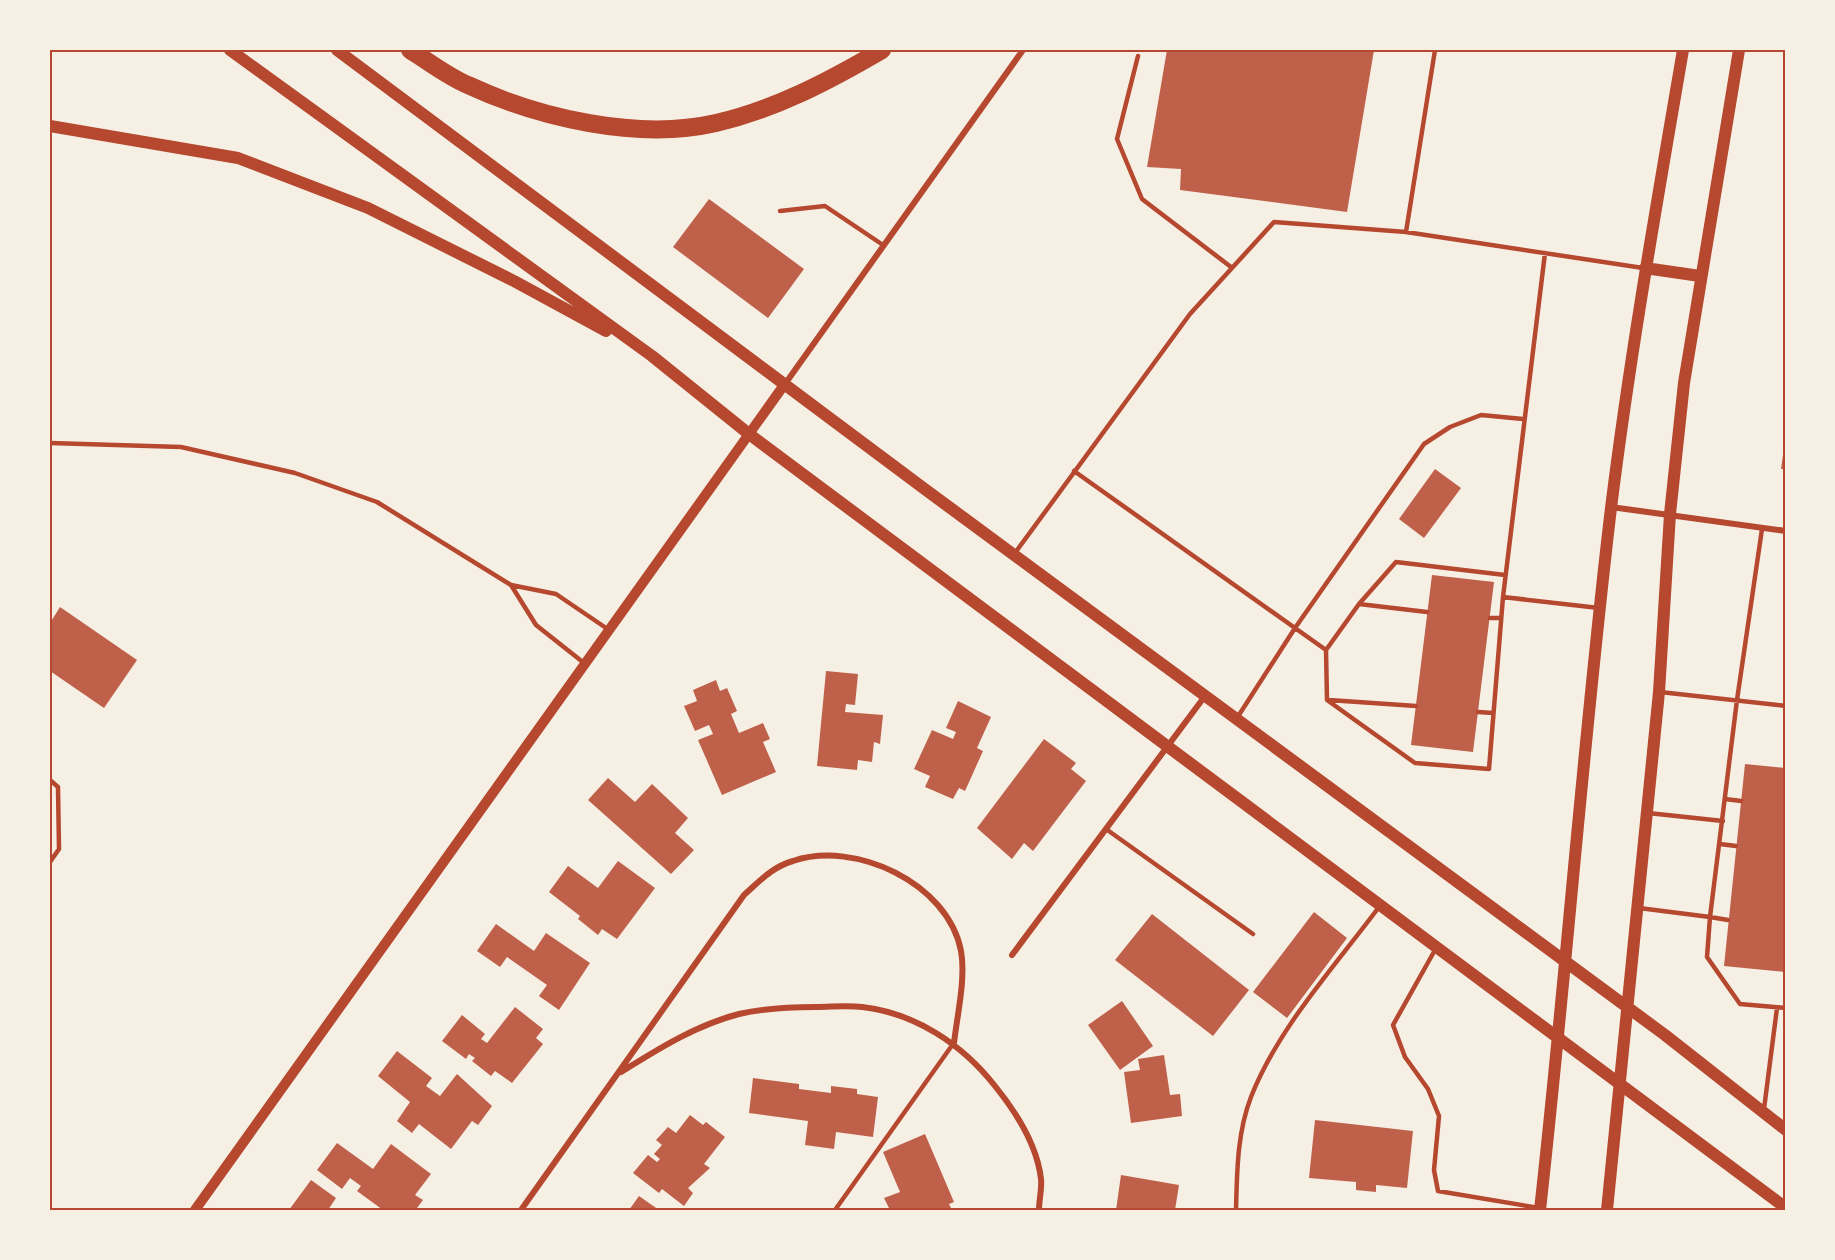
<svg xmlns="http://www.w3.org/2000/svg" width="1835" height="1260" font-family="'Work Sans',sans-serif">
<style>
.building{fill:#bf614a}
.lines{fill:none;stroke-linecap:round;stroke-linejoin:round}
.service{stroke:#b5482f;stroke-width:4.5}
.minor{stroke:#b5482f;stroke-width:6}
.tertiary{stroke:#b5482f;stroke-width:10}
.secondary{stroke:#b5482f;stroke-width:12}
.motorway{stroke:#b5482f;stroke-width:18}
.neatline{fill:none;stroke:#b5482f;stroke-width:2}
</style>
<rect width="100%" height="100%" fill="#f6efe4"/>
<path class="building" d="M1167 50H1374L1347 212 1180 190 1181 169 1147 167Z
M709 199 804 269 768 318 673 247Z
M1784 448H1786V469H1781Z
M1435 469 1461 488 1424 538 1399 519Z
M1432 575 1494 582 1473 752 1411 745Z
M60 607 137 660 104 708 50 671V623Z
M826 671 858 674 855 705 846 704 845 712 883 715 880 744 874 742 872 762 858 760 857 770 817 766Z
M716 680 720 691 727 688 737 711 731 714 739 733 763 723 770 739 763 742 776 772 722 795 698 740 713 734 709 725 695 731 684 706 697 701 693 690Z
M958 701 991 717 977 748 983 751 965 791 959 788 953 799 925 787 930 776 914 769 932 730 953 739 956 732 946 728Z
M1044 739 1076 763 1071 769 1086 781 1033 851 1024 843 1012 859 977 828Z
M1745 764 1786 768V972L1724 966Z
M608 778 635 802 652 784 688 818 675 833 694 850 671 874 588 800Z
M618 861 655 888 617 939 602 929 598 935 578 919 580 916 549 892 568 866 598 888Z
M1314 912 1347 938 1287 1018 1253 992Z
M1152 914 1249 990 1213 1036 1115 960Z
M496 924 534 951 546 933 590 963 559 1010 539 996 547 985 507 957 500 967 477 951Z
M1122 1001 1153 1046 1120 1070 1088 1025Z
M515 1007 543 1029 536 1038 543 1044 512 1083 495 1071 491 1076 472 1061 475 1058 469 1054 466 1059 442 1041 462 1015 485 1034 481 1039 487 1043Z
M397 1051 432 1078 426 1086 440 1096 457 1074 492 1106 478 1125 472 1121 451 1149 419 1124 412 1133 397 1121 410 1102 378 1076Z
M1164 1055 1170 1095 1180 1094 1182 1116 1131 1123 1124 1072 1140 1070 1138 1059Z
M753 1078 799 1084V1089L831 1093V1086L857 1089V1094L878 1097 873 1137 836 1132 834 1149 805 1145 808 1121 749 1113Z
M690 1115 703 1125 706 1122 725 1137 704 1164 710 1168 688 1188 693 1193 684 1206 662 1189 659 1193 633 1173 648 1155 657 1162 660 1159 654 1154 662 1145 656 1140 668 1127 676 1133Z
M1315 1120 1413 1131 1407 1188 1376 1185V1192L1356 1190V1182L1309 1178Z
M925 1134 954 1202 949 1204 952 1210H890L884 1198 900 1192 883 1152Z
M337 1143 373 1169 391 1144 431 1174 415 1195 423 1200 417 1208 420 1210H383L357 1191 361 1186 350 1178 342 1189 317 1170Z
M1121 1175 1179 1185 1175 1210H1116Z
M311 1180 336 1198 328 1210H289Z
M639 1196 659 1210H629Z"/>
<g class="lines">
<path class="service" d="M1138 56 1117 139 1142 199 1231 267
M780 211 825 206 883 245
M1406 232 1435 50
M1545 253 1503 597 1599 608
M50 443 181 447 295 473 377 502 511 585 556 594 609 630
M1074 471 1326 650
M1015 553 1190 314 1274 222 1406 232 1643 268
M511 585 536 625 584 663
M1503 597 1489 769 1415 763 1327 700 1326 650 1359 604 1396 562 1505 575
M1359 604 1427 612
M1490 618H1501
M1660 692 1786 706
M1329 700 1416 706
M1478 712 1493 713
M1237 718 1295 628 1424 444 1450 427 1481 415 1523 419
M50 780 58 787 59 849 50 862
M1725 799 1741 801
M1648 813 1723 821
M1106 829 1253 934
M1720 844 1736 846
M1639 908 1710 917 1707 957 1740 1004 1786 1008
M1728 920 1710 917 1737 700 1762 529
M1435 950 1393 1025 1405 1057 1428 1089 1439 1116 1434 1170 1438 1191 1539 1208
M1764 1109 1777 1008
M835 1210 953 1044
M1236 1210C1237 1173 1237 1133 1251 1097 1278 1028 1335 966 1379 907"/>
<path class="minor" d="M785 384 1023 50
M1611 507 1786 531
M1012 955 1205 696
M621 1072C658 1049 696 1025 739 1014 764 1008 791 1007 816 1007 831 1007 847 1005 862 1007 915 1013 962 1044 995 1086 1016 1112 1037 1144 1041 1179 1042 1189 1039 1200 1039 1210
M521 1210 744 895C760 881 772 867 793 861 855 840 948 883 961 951 966 978 957 1016 954 1043"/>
<path class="tertiary" d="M195 1210 784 385"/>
<path class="secondary" d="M230 50 652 356 749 434 1786 1208
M337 50 926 490 1665 1035 1786 1130
M50 126 238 158 368 208 514 281 606 331
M1645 268 1700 276
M1540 1210C1566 977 1583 742 1611 508 1630 355 1657 202 1683 50
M1607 1210 1659 692 1670 514 1684 383 1739 50"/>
<path class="motorway" d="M410 50C428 61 447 76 468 85 539 118 638 141 716 123 776 109 829 81 882 50"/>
</g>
<rect width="1835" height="1260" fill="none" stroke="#f6efe4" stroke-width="102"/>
<rect x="51" y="51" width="1733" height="1158" class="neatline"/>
</svg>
